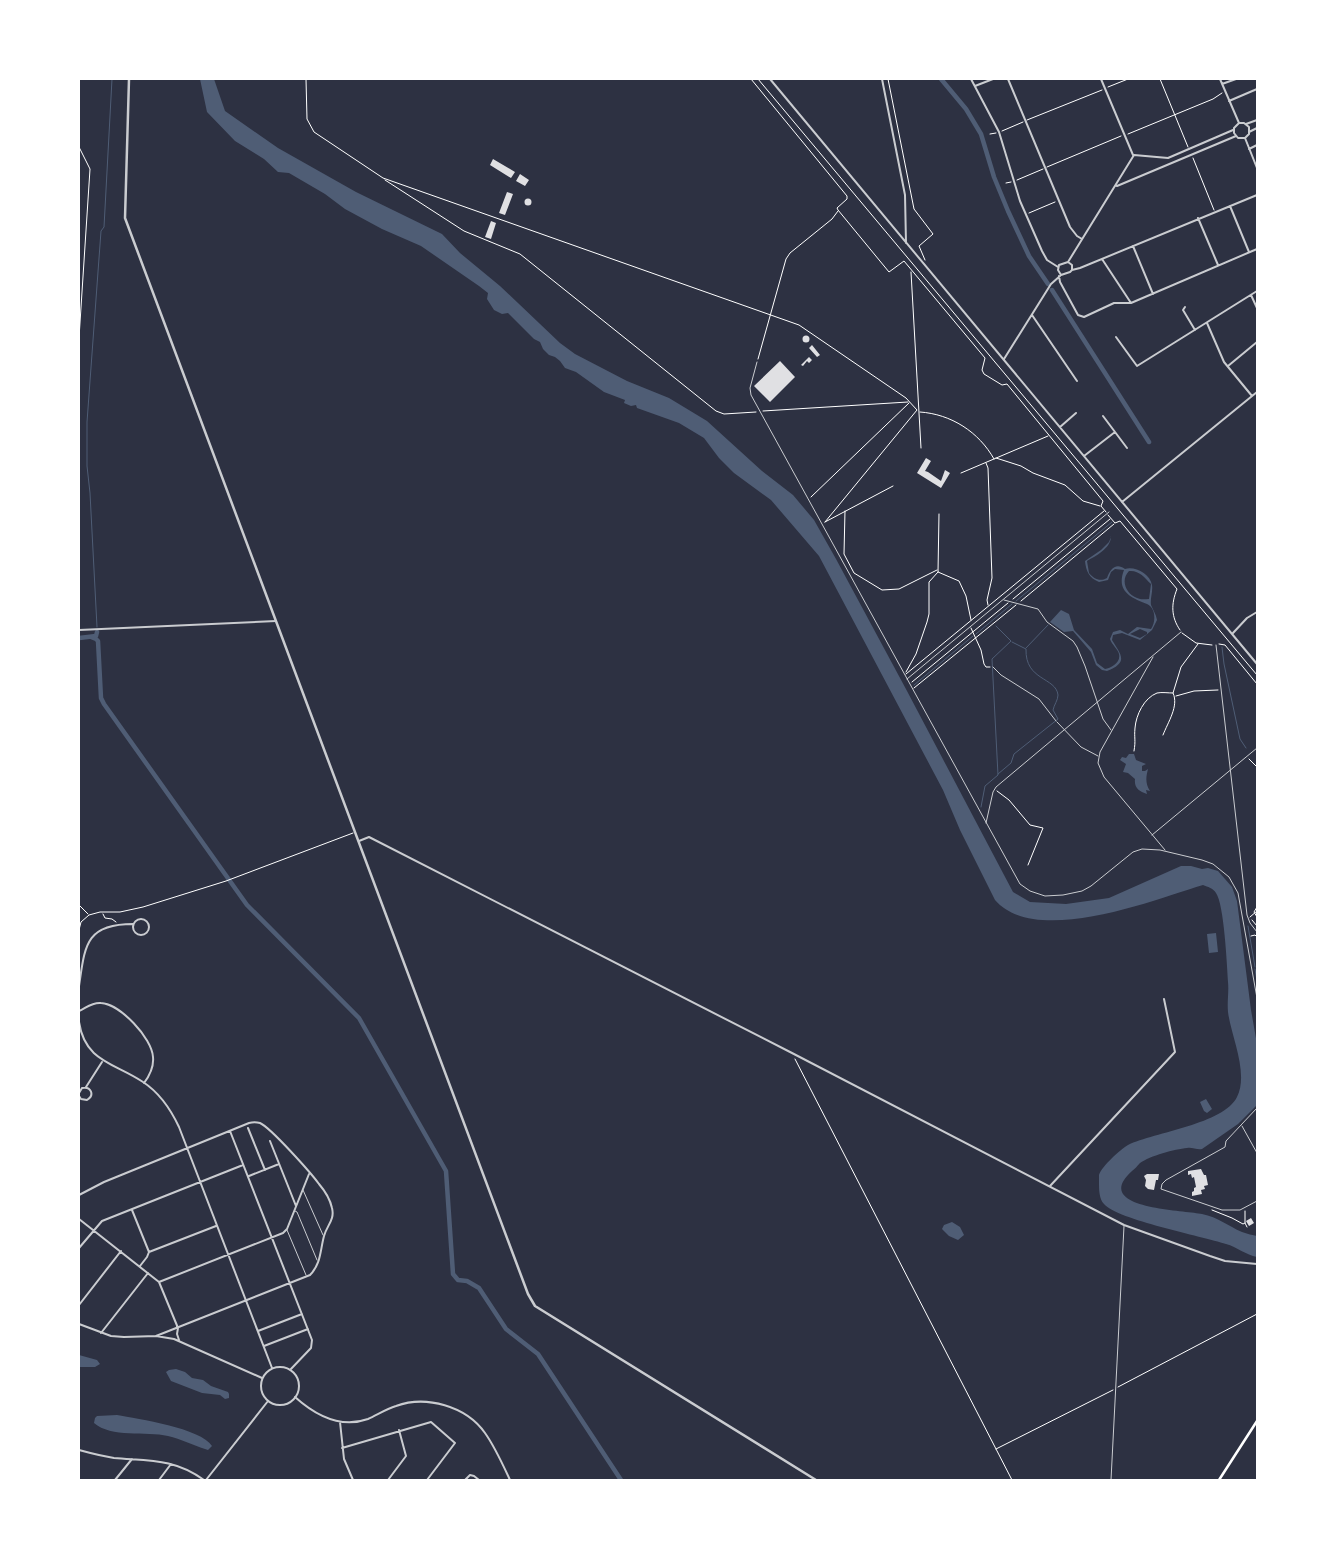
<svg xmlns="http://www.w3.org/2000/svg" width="1336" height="1559" font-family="'Noto Sans',sans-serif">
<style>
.water{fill:#4f5d75;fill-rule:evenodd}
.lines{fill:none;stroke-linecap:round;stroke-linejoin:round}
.stream{stroke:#4f5d75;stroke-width:1}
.canal{stroke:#4f5d75;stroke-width:4.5}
.building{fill:#e0e0e3}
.path{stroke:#fff;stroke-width:1}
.service{stroke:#caccd0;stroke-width:1}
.pedestrian{stroke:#caccd0;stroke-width:1}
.minor{stroke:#caccd0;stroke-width:2}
.tertiary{stroke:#caccd0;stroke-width:2.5}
.secondary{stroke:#fff;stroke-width:2.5}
</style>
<rect width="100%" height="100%" fill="#2d3142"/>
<path class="water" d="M200 79H214L225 111 278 148 356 192 442 234 460 253 500 286 560 343 575 354 627 381 669 398 707 421 762 471 793 495 814 520 836 559 907 691 1013 892 1030 902 1066 904 1109 898 1181 866H1191L1202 869 1208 868 1218 871 1232 887 1237 901 1251 1010 1257 1044V1105L1238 1124 1202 1149C1197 1150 1192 1147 1187 1148 1175 1149 1150 1156 1140 1163 1137 1166 1135 1169 1132 1171 1090 1209 1183 1210 1202 1214 1218 1217 1228 1226 1242 1232 1247 1234 1253 1235 1257 1236V1257C1246 1255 1237 1247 1226 1244 1202 1236 1118 1220 1104 1204 1099 1199 1099 1189 1099 1182 1099 1180 1099 1177 1099 1175 1102 1166 1120 1150 1128 1145 1155 1132 1224 1124 1237 1097 1249 1073 1231 1036 1228 1012 1227 1001 1229 992 1228 982 1227 965 1224 904 1216 893 1213 888 1208 887 1203 885 1153 900 1036 947 995 900L960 830 943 790 819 556 771 500 734 473 719 458 704 438 679 423 637 408 636 405 631 406 624 403 625 400 604 392 576 372 565 368 560 361 555 357 549 355 543 349 540 342 534 339 508 313 502 314 494 310 487 299 488 293 479 286 421 246 382 229 345 209 325 194 289 173 278 172 264 159 235 141 207 112Z
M1110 533C1115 546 1096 556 1087 561L1089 573C1094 579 1100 582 1107 578 1110 569 1116 562 1125 569 1135 566 1150 574 1152 585 1153 592 1150 599 1151 605 1153 610 1156 614 1157 620L1152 630 1140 640 1122 633 1113 635 1112 640C1121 655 1129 662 1107 671L1102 670 1096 665 1091 652 1073 631 1064 632 1050 622 1061 610 1069 614 1074 630 1092 649 1097 663 1105 669C1111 668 1121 663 1119 654 1118 649 1112 645 1110 639L1113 632 1120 630 1128 634 1137 627 1151 629C1156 622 1156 608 1147 604 1130 597 1116 591 1124 570L1115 569 1111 572 1108 580 1099 582C1089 578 1086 571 1085 561L1101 550 1109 542 1111 537ZM1129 571C1139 570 1144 577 1151 584L1149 599C1145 599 1141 600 1137 598 1126 594 1120 580 1129 571ZM1140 629 1147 632V634L1140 638 1130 634Z
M1129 754H1134L1136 760 1146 764 1142 766V771H1145L1148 769C1146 777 1145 783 1150 791L1146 790 1147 794C1139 791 1134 788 1135 779L1128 773 1123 772 1126 764 1120 760 1122 757 1126 758Z
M1216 933 1218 952 1209 953 1207 934Z
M1206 1099 1212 1109 1207 1113 1204 1111 1200 1102Z
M952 1222 960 1227 964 1235 958 1240 949 1236 942 1229 944 1225Z
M79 1355 97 1360 100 1364 95 1367H79Z
M176 1369 185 1372 192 1378 203 1380 211 1386 228 1392 229 1394V1398L225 1399 220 1395 202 1393 171 1381 166 1372 169 1370Z
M117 1415C138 1419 201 1428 212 1446L208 1450 205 1449C193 1445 181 1439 168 1436 146 1431 111 1438 94 1423L95 1418 97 1416Z"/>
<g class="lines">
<path class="stream" d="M1016 601 1112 522
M97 627 90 493 87 466V422L101 231 104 227 112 79
M976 634 1012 604
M1222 647 1224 664 1240 739 1246 748
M1026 648 1048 625
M914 685 973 636
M998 774 1011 763 1014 754 1058 719 1053 710C1054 705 1058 700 1058 695 1056 677 1025 681 1026 649L1012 642
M981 807 985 786 998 775 992 659 1011 641 996 626
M1248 926 1255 967
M1255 969 1257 981"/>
<path class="canal" d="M941 79 966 109 981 134 994 177 1008 211 1029 256 1048 284
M1052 290 1149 442
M91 637 96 639 98 641 101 698 104 704 247 905 359 1018 446 1171 453 1274 458 1280 467 1281 479 1288 506 1329 538 1354 621 1480
M79 638 96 636 97 632"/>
</g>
<path class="building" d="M493 159 515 172 511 178 490 165Z
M520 174 529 180 525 186 516 181Z
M507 192 513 194 505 215 499 213Z
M524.5 202a3.5 3.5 0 1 1 7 0a3.5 3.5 0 1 1-7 0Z
M491 221 496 223 491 239 485 237Z
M802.5 339a3.5 3.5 0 1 1 7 0a3.5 3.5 0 1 1-7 0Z
M812 345 820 355 817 357 809 348Z
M809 357 812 360 809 363 807 361 803 366 801 365Z
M780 361 795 377 770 402 754 386Z
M926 458 931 461 925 471 928 472 941 481 945 470 950 473 941 488 917 473Z
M1201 1169 1204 1175H1206L1208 1185 1204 1186 1205 1189 1201 1190 1202 1194 1192 1196V1192L1194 1191V1188L1196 1187 1194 1177 1192 1178 1191 1174 1188 1175V1171Z
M1147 1174H1159L1158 1180H1156L1154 1190 1148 1189 1145 1186 1146 1180 1144 1176Z
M1251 1218 1254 1223 1249 1226 1246 1221Z"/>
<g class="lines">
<path class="path" d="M306 79 307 119 314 132 383 178 799 325 906 398 917 410 825 522
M751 79 847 196V199L837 208 838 210 889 272 904 261 985 358 982 370 984 374 1002 385 1007 384 1103 501 1101 506 1106 512
M758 79 1257 675
M888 79 914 209 933 234 919 246 925 260
M1160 79 1188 147
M1108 87 1128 79
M1027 120 1102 90
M1002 131 1023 122
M990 134 996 133
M1128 134 1213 99 1222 93
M79 147 90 169 79 338
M1193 158 1214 210
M1047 167 1121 136
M385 180 464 231 520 254 716 411 724 414 756 412
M1017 180 1043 169
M1006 183 1011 182
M1029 213 1055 202
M911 272 921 448
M758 359 786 259 790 253 832 219 838 211
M763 411 908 402
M920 412C951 414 979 432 994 459
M996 458 1021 466 1033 473 1065 485 1083 501 1100 506
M986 463 988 468 992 578 987 600 988 605
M961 473 1048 436
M811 497 909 403
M845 511 844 554 854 573 882 590 899 589 937 570
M939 514 938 572 959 581 966 596 971 620
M1108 515 1115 523 1120 521 1177 589C1171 604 1171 617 1180 630
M825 522 893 486
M1013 599 1110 519
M1021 601 1114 524
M971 628 981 650 984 664 986 667H990
M1182 633 1196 643 1212 645
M1219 644 1225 645 1257 684
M906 672 916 654 927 622 929 614V582L938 572
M906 674 1104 511
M912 682 1008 603
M914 688 1016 605
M1176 696 1194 691 1218 690
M1163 735C1168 722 1179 706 1173 693L1181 667 1198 644
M1134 751C1136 740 1134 738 1135 728 1136 715 1144 698 1157 693 1162 692 1168 693 1173 693
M1249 759 1257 767
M997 791 1009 800 1030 825 1043 828 1028 865
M79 905 88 914
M1257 907 1254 912 1257 917
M103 914 105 918 112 919 116 922
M1250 917 1257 911
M1252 920 1257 926
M79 930 81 922 89 915 100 912H120L143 907 226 881 353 833
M1251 936 1255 935 1257 937
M795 1059 1012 1480
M1212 1210 1232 1218 1243 1224 1245 1223
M1245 1211V1223L1247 1227
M1118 1387 1257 1314
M996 1449 1113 1390"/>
<path class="service" d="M757 362 750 388 751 395 1020 884 1030 891 1045 896 1063 895 1082 891 1091 886 1133 852 1142 849 1160 850 1202 860 1213 864 1229 877 1238 893 1257 998
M1004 600 1038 609 1047 622 1073 641 1077 647 1085 666 1103 719 1111 730
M1216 645 1247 915 1250 923 1257 932
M1153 657 1100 752 1098 763 1104 777 1165 850
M993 667 1001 675 1039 699 1056 721
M907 679 1109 512
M1057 722 1081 747 1098 756
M986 823 993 792 996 787 1181 632
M1152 835 1257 748
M1257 1108 1226 1141 1225 1147 1166 1180 1162 1184 1161 1189 1222 1210H1240L1257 1201
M1242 1126 1257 1153
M1111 1480 1124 1226"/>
<path class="pedestrian" d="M303 1190 323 1235
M295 1211 297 1212 317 1260
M287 1230 306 1275"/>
<path class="minor" d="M770 79 1257 664
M882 79 905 195 906 243
M971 79 999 132 1020 201 1042 251 1047 260 1058 267
M1008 79 1070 227 1077 236 1082 239
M1101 79 1133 155
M1220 79 1239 123
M1222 84 1236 79
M975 86 993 79
M1229 101 1257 89
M1239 123 1234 128V133L1238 138H1244
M1239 123H1244L1249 127V134L1245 138
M1246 124 1257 120
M1249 132 1257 128
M1245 138 1257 168
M1249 149 1257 145
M1116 185 1117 186 1236 136
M1230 206 1249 252
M1198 218 1218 265
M1133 246 1153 294
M1102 259 1131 303
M1068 262 1134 155 1168 158 1233 130
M1072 270V265L1068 262 1059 265 1058 270 1061 275 1070 272 1072 270 1080 268 1257 195
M1059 276 1060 282 1078 315 1084 317 1114 303H1131L1257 249
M1251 295 1257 308
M1185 307 1183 310 1195 330
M1032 315 1077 381
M1207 323 1224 362 1252 396
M1116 337 1137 366 1257 291
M1004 359 1051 284 1060 276
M1228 366 1257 342
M1103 416 1127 448
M1060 427 1076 413
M1084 456 1115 432
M1122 502 1257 392
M79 630 276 621
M1233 633 1247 618 1257 612
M359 841 369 837 792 1053 1124 1225 1210 1256 1225 1261 1257 1264
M133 927a8 8 0 1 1 16 0a8 8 0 1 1-16 0Z
M79 986C85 946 85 924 133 924
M79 1011C86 1008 92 1002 101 1003 120 1004 152 1038 153 1057 154 1067 150 1075 144 1083
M79 1022C85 1062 115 1063 143 1082 160 1093 171 1110 179 1127L272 1368
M86 1087 102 1062
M79 1093 82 1088C91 1086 95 1095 87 1100L81 1099 79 1096
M248 1128 265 1170
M230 1131 312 1340 311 1348 290 1370
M270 1141 296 1206
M249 1176 279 1164
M1050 1186 1175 1052 1164 999
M79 1195 104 1182 249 1123C253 1122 256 1122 260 1123 271 1128 311 1173 319 1184 325 1191 330 1199 332 1208 335 1220 327 1225 324 1236 320 1251 321 1264 310 1275L156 1336
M132 1210 149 1252 147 1257 140 1266
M79 1219 159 1282 178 1328 177 1334 179 1340
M79 1248 102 1221 243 1165
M149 1252 216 1226
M159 1282 283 1233 287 1229 309 1174
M79 1305 121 1251
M79 1324 111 1336 124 1337 156 1336 174 1339 262 1378
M258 1331 302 1314
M101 1333 148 1273
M264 1346 308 1329
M261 1386a19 19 0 1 1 38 0a19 19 0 1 1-38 0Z
M295 1397C315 1415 340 1429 368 1419 377 1415 386 1409 396 1406 426 1395 466 1406 485 1433 495 1447 503 1465 510 1480
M340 1422 344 1459 353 1480
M342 1448 431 1422 455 1443 427 1480
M79 1450C90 1453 102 1456 114 1458 148 1461 174 1458 204 1480
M115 1480 132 1459
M159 1480 171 1464
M206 1480 268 1401
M388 1480 406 1456 399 1430
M465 1480 470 1475 474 1476 479 1480"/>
<path class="tertiary" d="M129 79 125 218 528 1294 535 1306 816 1480"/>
<path class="secondary" d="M1219 1480 1257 1421"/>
</g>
<rect width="1336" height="1559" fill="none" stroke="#ffffff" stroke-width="160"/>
</svg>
